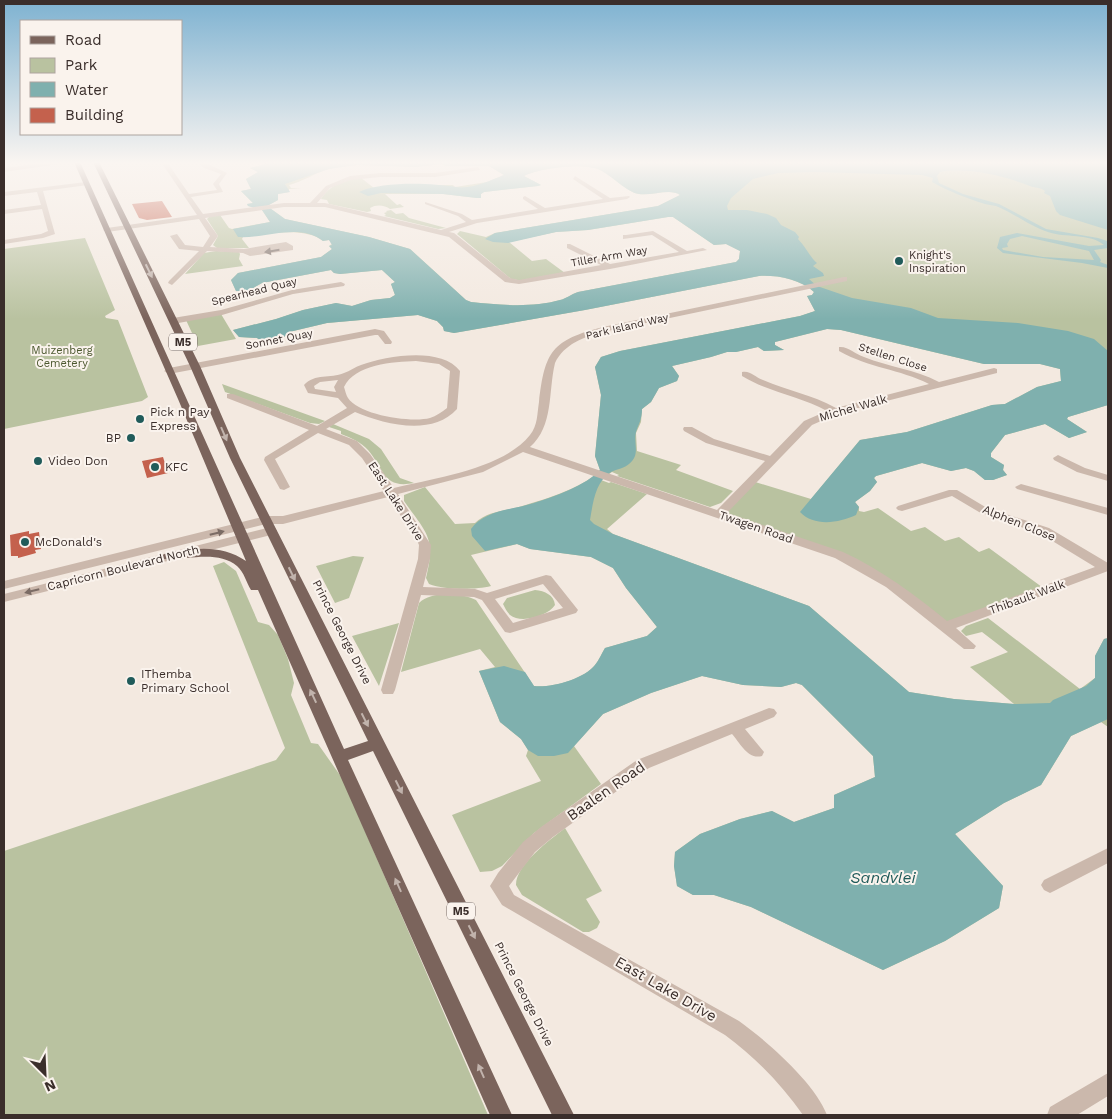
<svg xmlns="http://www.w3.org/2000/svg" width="1112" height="1119" font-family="'Work Sans',sans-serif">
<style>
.green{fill:#b9c2a0;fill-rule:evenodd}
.water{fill:#7fb0ae;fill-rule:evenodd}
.building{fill:#c4614d}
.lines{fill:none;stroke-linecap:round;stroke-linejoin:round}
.minor{fill:#cbb8ac;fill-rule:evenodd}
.tertiary{fill:#cbb8ac;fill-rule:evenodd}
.primary{fill:#7b645c;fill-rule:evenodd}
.oneway{fill:#7b6c65}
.oneway2{fill:#c1b3ac}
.poi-dot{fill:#205b5a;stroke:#faf3ed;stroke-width:2}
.labels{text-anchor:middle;stroke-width:4;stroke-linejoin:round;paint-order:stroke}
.far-poi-label{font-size:11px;fill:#3a2e2b;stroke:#faf3ed;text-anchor:start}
.far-street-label{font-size:11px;fill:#3a2e2b;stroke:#faf3ed}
.shield{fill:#faf3ed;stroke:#746965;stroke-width:1}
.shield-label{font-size:11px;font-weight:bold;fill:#3a2e2b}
.far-park-label{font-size:11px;fill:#4c582f;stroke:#faf3ed}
.street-label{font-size:12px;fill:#3a2e2b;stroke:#faf3ed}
.poi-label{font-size:12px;fill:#3a2e2b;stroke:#faf3ed;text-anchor:start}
.near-street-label{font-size:15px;fill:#3a2e2b;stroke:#faf3ed}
.near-water-label{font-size:16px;font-style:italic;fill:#205b5a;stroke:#faf3ed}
</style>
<rect width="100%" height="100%" fill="#f3e9e0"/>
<path class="green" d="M266 162H1108V405L1068 417 1067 419 1087 432 1069 438 1045 424 1005 435 991 453V457L1004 465 1003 470 1007 475 993 480H985L974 471 966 468 951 471 922 463 876 476 874 478 877 482 870 491 855 502 859 507V511L864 512 878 508 911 531 925 527 945 541 959 537 979 552 989 548 1046 590 945 627 875 572 719 515 752 481 811 499 860 440 907 432 992 405 1005 404 1037 387 1061 381 1060 369 1040 364H984L841 330 827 329 775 342V345L784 350 764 351 758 347 736 352H727L711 357 672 366 679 376 677 381 659 388 651 402 642 409 641 422 636 433 637 451 681 465 676 470 733 491 721 503 710 507 617 476 619 475 612 472 601 480 609 483 611 482 647 494 607 529 613 534 809 606 909 692 954 699 1014 704 970 667 1008 652 982 632 966 636 961 631 966 626 988 618 1080 689 1095 678V656L1104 639 1108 638V727L1101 722 1071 736 1041 785 1004 803 955 834 1003 886 999 908 945 941 883 970 751 907 714 895H693L677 886 674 866 675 852 700 834 740 819 772 811 794 822 834 808V795L875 777 873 756 802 685 796 683 781 687 743 685 702 676 651 693 603 714 574 746 601 784 534 833 502 866 492 871 480 872 452 815 541 781 526 756 528 750 521 739 500 722 479 671 495 667 480 649 401 672 419 603C431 591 461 593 476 600L534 686C552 688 584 679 595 665 599 660 602 653 605 648L647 636 657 627 626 588 613 568 591 557 530 549 517 544 471 555 491 586C475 590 445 590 429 584L426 578C436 537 427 534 404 501V495L425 487 455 524 475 523C485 513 502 511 515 508 539 501 583 489 600 470L595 456 601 395 595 367 601 357 620 351 800 316 815 311 807 296 812 295 814 292C800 279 777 275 759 276L585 310 454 333 444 331 443 327 437 321 418 315 327 323 289 332 279 342 265 344 257 338 239 337 233 330 276 319 303 310 336 303 352 306 371 300 390 298 395 295 391 284 395 282 382 270 340 274 334 273 331 270 262 283 246 292 236 291 231 280 238 273 321 257 332 249 329 246 332 244 329 240 323 241C305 226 265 234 243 237L242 239 249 248H217L213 245 218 236 207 219 209 217 220 215 229 228 232 229 270 222 262 210 248 206 247 204 253 203 241 191 251 189 246 179 258 172 250 168 263 165ZM442 164 446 166H489L504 175 487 182 455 187 453 185H402L374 188 360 177C343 182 330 184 321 199L327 200 329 204 367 212 371 211 370 208C376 204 385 205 390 209L404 207 400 204 397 205 385 194H443L477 198H481V194L484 192 538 186 541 185 524 176C539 168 585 162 600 170 611 175 628 193 639 194 651 196 671 188 680 195L658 206 495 233 486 237 460 231 457 234 511 279 523 281 565 273 546 259 532 261 509 242 556 232 588 230 668 217H673L714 245 726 244 740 251 739 259 736 262 578 292C571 294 566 299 560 300 532 308 499 305 471 302L466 300 410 249 369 237 285 219 267 206 278 200V194L289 192V189L301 188H291L289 185C300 183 317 172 329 169 365 160 405 169 442 164Z
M391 210 396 214 403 213 409 218 446 228 438 229 384 216 386 215 384 213 387 212 386 211Z
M85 238 115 310 105 316 106 318 118 320 148 397 142 401 4 429V249Z
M216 251 239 252 240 254 239 259 243 266 185 274 204 253Z
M221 314 236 339 198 346 186 320Z
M222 384 325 421 319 424 310 423 225 392Z
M333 424 369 439 381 449 400 478 414 483C383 489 385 470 368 450 361 442 351 438 341 434V431L329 427Z
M353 556 364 557 349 598 335 603 316 566Z
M224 562 236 571 258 622 269 625 278 635 288 659 294 683 291 695 311 743 318 744 342 778 488 1115H4V851L276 760 285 748 213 566Z
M535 590C545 591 554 595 555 605 548 616 521 624 510 615 507 612 505 608 503 604L507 598Z
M399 623 379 686 352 636Z
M565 828 602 891 586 899 600 922 597 928 589 932H583L522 895 516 885C516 864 550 840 565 828Z"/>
<path class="water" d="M266 162H1108V230L1060 215 1056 211 1050 196 1044 193 1045 191C1040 187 1035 188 1030 186 1005 176 967 167 940 172L937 176 939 183 963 194 999 204 1046 229 1098 238 1107 241 1108 248 1094 250 1101 260 1100 262 1108 265V268L1082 263 1003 253 997 248 1000 237 1017 233 1089 246 1104 245C1090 233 1065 238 1048 232 1029 226 1014 213 996 206 992 205 988 205 985 204 966 198 948 191 932 182L933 178 922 175 815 172 778 173 753 179 731 198 727 206 728 210H747L767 214 776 218 781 225 795 232 799 237 798 239C806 247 809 256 817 263L813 266 823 273 824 276 809 279 817 286 852 298 911 308 938 318 1018 323 1068 331 1094 339 1108 351V405L1068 417 1067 419 1087 432 1069 438 1045 424 1005 435 991 453V457L1004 465 1003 470 1007 475 993 480H985L974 471 966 468 951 471 922 463 876 476 874 478 877 482 870 491 855 502 859 507 856 515C839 523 814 527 800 512L860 440 907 432 992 405 1005 404 1037 387 1061 381 1060 369 1040 364H984L841 330 827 329 775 342V345L784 350 764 351 758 347 736 352H727L711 357 672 366 679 376 677 381 659 388 651 402 642 409C642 419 639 423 636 432 633 443 641 455 629 464 625 468 617 469 611 472 595 482 593 503 590 520L594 524 613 534 809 606 909 692 954 699 1014 704 1050 703 1053 700 1086 686 1095 678V656L1104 639 1108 638V719L1071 736 1041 785 1004 803 955 834 1003 886 999 908 945 941 883 970 751 907 714 895H693L677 886 674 866 675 852 700 834 740 819 772 811 794 822 834 808V795L875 777 873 756 802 685 796 683 781 687 743 685 702 676 651 693 603 714 568 753 554 756H538L528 750 521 739 500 722 479 671 504 666 525 672 534 686C551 688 584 679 595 665 599 660 602 653 605 648L647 636 657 627 626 588 613 568 591 557 530 549 517 544 485 551 472 536 471 529C485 510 512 510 534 503 553 497 587 485 600 470L595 456 601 395 595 367 601 357 620 351 800 316 815 311 807 296 812 295 814 292C800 279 777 275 759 276L585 310 454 333 444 331 443 327 437 321 418 315 327 323 289 332 279 342 265 344 257 338 239 337 233 330 276 319 303 310 336 303 352 306 371 300 390 298 395 295 391 284 395 282 382 270 340 274 334 273 331 270 262 283 246 292 236 291 231 280 238 273 321 257 332 249 329 246 332 245 329 240 323 241C300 222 264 239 238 237L233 229 270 222 262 210 248 206 247 204 253 203 241 191 251 189 246 179 258 172 250 168 263 165ZM442 164 446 166H489L504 175C496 178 472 190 456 187 431 183 383 181 359 192L368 196 381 193 443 194 477 198H481V194L484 192 538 186 541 185 524 176C539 168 585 162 600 170 611 175 628 193 639 194 651 196 671 188 680 195L658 206 495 233 485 239 493 242 508 243 556 232 588 230 668 217H673L714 245 726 244 740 251 739 259 736 262 578 292C571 294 566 299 560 300 532 308 499 305 471 302L466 300 410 249 369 237 285 219 267 206 278 200V194L290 192 285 184 329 169 356 165 416 167ZM1022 236 1089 251 1094 260 1043 257 1003 250 1002 248 1008 247 1007 244 1010 239Z"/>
<path class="building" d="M162 201 172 217 147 220 139 218 132 204Z
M163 457 168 473 147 478 142 461Z
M29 531V534L39 532 41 549 35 550 36 553 29 555 18 558V556H11L10 535Z"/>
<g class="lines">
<path class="minor" d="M161 162H167L189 194 217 190 213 184 221 174 204 168 197 162H204L227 173 219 184 223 192 191 197 203 214 284 203H310L326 186 350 176 380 173H435L478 167 480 170 435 177H380L351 180 330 188 317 203H325L441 230 466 222 458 216 425 204V202L462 214 472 220 538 209 523 199V197L525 196 545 208 603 199 573 179 575 176 610 198 629 196 630 197 627 199 477 223 449 232 454 233 510 278 519 280 601 265 567 248V244H570L610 264 679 252 652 235 623 239V235H626L653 231 687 251 703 248 707 250 610 269 519 284 505 282 449 237 325 207H284L205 218 218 236 210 247 244 249 286 242 293 246V250L250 256 243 253 207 251 172 285 168 283 169 281 199 251 179 249 170 236 177 234 185 245 203 247 210 236 199 219 107 232 103 230 107 228 197 215Z
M86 182 89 184 88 185 43 191 55 234 43 238 4 244V240L41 234 48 231 42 209 4 214V210L41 205 37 192 4 196V192Z
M844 277H847V281L603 332C584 337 564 344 555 363 548 392 554 426 530 447L717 510 765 461 706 443 684 431 683 429 684 427H692L714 439 770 456 804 421 827 411C800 396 768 392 742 376V372C750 370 755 377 763 380 788 391 811 394 836 408L929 384C899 369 869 368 839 351V347C848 346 855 354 864 357 889 367 914 369 939 382L994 368 997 369V373L839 413 812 425 727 513 843 552C882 570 915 595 947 621L1095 567 1041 534 979 512 952 496 902 511 898 510 896 508 898 506 949 490H957L987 508 1049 528 1108 563V571L956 628 976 646 974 649H964L886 587 835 558 523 452 483 472 398 494 431 545 430 559 423 587 475 589 487 593 546 575 551 576 578 610 576 613 510 633 505 632 482 600 474 597 421 595 395 690 393 694H383L381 690 418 559 419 545 416 538 388 497 283 524H266L260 520 266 516H283L384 491 362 458 349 445 318 433 275 459 290 487 284 490 280 489 264 460 265 457 309 430 227 398V394H233L317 426 347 408 338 398 308 393 304 385C315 373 330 379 344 373 350 371 355 367 361 365 386 356 441 346 460 371L457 409C432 437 384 424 355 412L326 429 357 441 370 454 394 488C434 478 503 469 530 435 538 425 537 414 539 402 545 351 552 340 603 327ZM416 361 439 364 450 371 447 408C442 412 436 416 430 418 411 423 359 415 348 398 346 395 345 390 344 387 355 364 393 362 416 361ZM338 380 334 387 336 392 315 389 314 386 320 382ZM543 584 563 608 513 623 495 599Z
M341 282 345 284 344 286 293 294 222 315 173 324 169 321 173 318 221 310 292 290Z
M375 329 384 331 392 342 391 344H385L378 335H375L169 374 164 371 169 368Z
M1058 455 1085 468 1108 475V481L1077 472 1054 460 1053 458Z
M1021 484 1108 508V515L1017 489 1015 487Z
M769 708 774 709 777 713 774 717 745 729 764 752 762 756C748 760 740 743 732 734L649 768 553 837 535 852 509 886 514 895 739 1021C767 1041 815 1083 827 1115H803C781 1084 756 1058 725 1035L502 905 490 886 498 873 523 842 541 827 637 760Z
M1108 848V863L1056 890 1050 893 1044 890 1041 885 1044 880Z
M1108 1073V1096L1077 1115H1047L1050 1107Z"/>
<path class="tertiary" d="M53 162H73L4 172V168Z
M266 516 270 517 272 520 270 523 4 589V581Z
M271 527 275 528 277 531 275 534 4 602V594Z"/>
<path class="primary" d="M74 162H80L344 749 368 741 230 458 190 366 93 162H99L200 366 240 458 574 1115H552L373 751 348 760 512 1115H490L258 590H251C246 582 244 572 237 566 214 546 169 566 161 557 165 552 173 552 180 551 203 547 226 547 246 561L178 399Z"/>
</g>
<defs><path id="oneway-solid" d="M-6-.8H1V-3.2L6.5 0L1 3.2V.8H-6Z" transform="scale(1.25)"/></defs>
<g class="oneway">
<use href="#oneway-solid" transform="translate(272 251) rotate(171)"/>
<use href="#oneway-solid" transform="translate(217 533) rotate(-14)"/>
<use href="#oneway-solid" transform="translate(32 591) rotate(166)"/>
</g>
<g class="oneway2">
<use href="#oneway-solid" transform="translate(149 271) rotate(64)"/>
<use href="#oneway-solid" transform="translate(224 434) rotate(67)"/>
<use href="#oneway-solid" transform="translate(292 574) rotate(64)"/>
<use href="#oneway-solid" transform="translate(313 696) rotate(-115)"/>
<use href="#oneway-solid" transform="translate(365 720) rotate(63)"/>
<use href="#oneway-solid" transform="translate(399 787) rotate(63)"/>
<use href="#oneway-solid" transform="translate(398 885) rotate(-114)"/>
<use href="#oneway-solid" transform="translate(472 932) rotate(63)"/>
<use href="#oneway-solid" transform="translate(481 1071) rotate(-114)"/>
</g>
<linearGradient id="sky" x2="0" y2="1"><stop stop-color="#7eb2d1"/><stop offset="0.51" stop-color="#faf5f1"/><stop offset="1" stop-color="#faf5f1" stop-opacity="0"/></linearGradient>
<rect width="1112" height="319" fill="url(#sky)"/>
<g class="poi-dot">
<circle cx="899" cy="261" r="5"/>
<circle cx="140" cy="419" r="5"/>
<circle cx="131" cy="438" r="5"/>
<circle cx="38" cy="461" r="5"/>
<circle cx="155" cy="467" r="5"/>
<circle cx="25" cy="542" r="5"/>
<circle cx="131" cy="681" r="5"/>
</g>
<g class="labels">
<g class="far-poi-label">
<text x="909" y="259">Knight's<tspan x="909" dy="13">Inspiration</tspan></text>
</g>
<g class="far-street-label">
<text transform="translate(609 256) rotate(-10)" y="4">Tiller Arm Way</text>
<text transform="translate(254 291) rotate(-14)" y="4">Spearhead Quay</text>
<text transform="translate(627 326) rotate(-13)" y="4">Park Island Way</text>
<text transform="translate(279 339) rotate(-11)" y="4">Sonnet Quay</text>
<text transform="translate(893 357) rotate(18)" y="4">Stellen Close</text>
</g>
<g class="shield">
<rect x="169" y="333.5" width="28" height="17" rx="4"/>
<rect x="447" y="902.5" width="28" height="17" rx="4"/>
</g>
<g class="shield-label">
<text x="183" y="346">M5</text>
<text x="461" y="915">M5</text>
</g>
<g class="far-park-label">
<text x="62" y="354">Muizenberg<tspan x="62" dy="13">Cemetery</tspan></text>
</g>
<g class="street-label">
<text transform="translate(853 408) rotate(-16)" y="4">Michel Walk</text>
<text transform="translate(396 501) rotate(57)" y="4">East Lake Drive</text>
<text transform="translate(1019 523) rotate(22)" y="4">Alphen Close</text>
<text transform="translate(756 527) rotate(19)" y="4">Twagen Road</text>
<text transform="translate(123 568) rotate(-14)" y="4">Capricorn Boulevard North</text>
<text transform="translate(1027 597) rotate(-20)" y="4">Thibault Walk</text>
<text transform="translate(342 632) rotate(63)" y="4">Prince George Drive</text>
<text transform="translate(524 994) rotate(63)" y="4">Prince George Drive</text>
</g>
<g class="poi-label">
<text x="150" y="416">Pick n Pay<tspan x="150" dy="14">Express</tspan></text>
<text x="121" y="442" text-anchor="end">BP</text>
<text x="48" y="465">Video Don</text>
<text x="165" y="471">KFC</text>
<text x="35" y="546">McDonald's</text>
<text x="141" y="678">IThemba<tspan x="141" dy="14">Primary School</tspan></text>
</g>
<g class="near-street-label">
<text transform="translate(606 791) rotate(-35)" y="5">Baalen Road</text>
<text transform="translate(666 989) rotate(30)" y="5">East Lake Drive</text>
</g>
<g class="near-water-label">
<text x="883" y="883">Sandvlei</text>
</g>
</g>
<rect width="1112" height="1119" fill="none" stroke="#3a2e2b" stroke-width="10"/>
<rect x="20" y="20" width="162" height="115" fill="#faf3ed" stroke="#ada49f"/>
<rect x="30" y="36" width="25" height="8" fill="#7b645c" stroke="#ada49f"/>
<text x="65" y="45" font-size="15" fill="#3a2e2b">Road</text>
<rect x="30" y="58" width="25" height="15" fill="#b9c2a0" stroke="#ada49f"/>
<text x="65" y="70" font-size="15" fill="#3a2e2b">Park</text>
<rect x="30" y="82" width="25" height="15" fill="#7fb0ae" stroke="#ada49f"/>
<text x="65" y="95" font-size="15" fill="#3a2e2b">Water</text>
<rect x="30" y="108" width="25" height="15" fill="#c4614d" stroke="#ada49f"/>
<text x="65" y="120" font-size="15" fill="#3a2e2b">Building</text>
<g transform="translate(45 1074) rotate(156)" stroke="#faf3ed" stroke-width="4" paint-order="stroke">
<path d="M0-4L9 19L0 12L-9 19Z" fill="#3a2e2b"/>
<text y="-8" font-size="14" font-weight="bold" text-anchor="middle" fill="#3a2e2b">N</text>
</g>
</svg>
